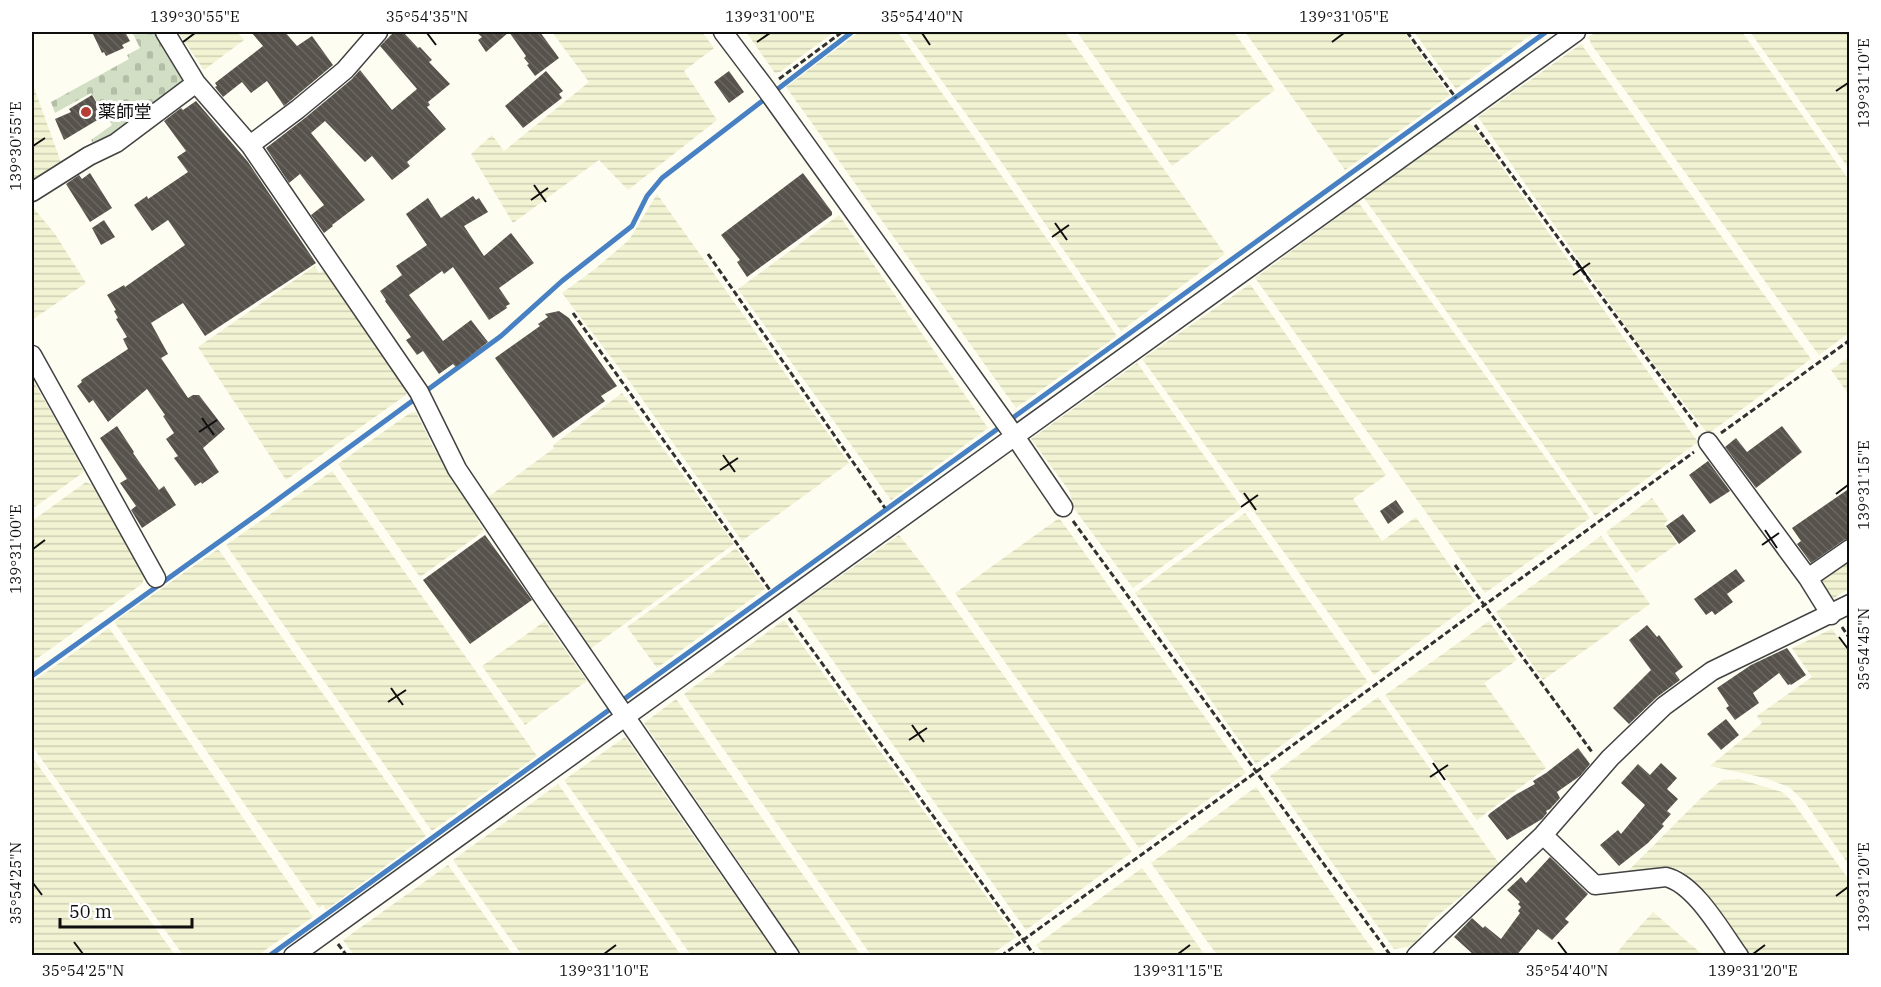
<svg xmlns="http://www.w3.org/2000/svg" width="1881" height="987" font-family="'IBM Plex Serif','Noto Sans JP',serif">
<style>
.farmland{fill:url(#farmland-rules)}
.cemetery{fill:url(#cemetery-stones)}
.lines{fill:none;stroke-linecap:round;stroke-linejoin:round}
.stream{stroke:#4780c3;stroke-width:5}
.building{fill:url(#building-back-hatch)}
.minor-casing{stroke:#424242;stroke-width:21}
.path{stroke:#313131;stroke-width:3;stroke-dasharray:6 3;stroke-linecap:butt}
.minor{stroke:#fff;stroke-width:18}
.ticks{fill:none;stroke:#0f0f0f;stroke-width:2}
.poi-dot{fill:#b53d31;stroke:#fff;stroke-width:2}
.labels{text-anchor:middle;stroke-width:6;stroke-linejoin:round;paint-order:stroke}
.poi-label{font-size:18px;fill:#0f0f0f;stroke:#fff;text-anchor:start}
.neatline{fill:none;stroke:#0f0f0f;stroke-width:2}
.ticks-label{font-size:15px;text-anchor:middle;fill:#0f0f0f}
</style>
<defs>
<pattern id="farmland-rules" width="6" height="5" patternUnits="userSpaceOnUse" patternTransform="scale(1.5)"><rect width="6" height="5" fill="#f1f3d3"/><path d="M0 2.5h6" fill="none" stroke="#cdcfb4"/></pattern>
<pattern id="cemetery-stones" width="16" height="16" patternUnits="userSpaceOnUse" patternTransform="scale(1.5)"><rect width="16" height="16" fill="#d2dfc4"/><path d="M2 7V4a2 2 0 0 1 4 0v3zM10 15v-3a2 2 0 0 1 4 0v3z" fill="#b3bea7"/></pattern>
<pattern id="building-back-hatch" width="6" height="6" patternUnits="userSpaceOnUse" patternTransform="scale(1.5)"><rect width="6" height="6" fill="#57524c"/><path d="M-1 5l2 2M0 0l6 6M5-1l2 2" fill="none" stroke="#6a6661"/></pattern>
</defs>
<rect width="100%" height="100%" fill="#fefdf2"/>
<path class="farmland" d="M178 32H237L244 40 204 70Z
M552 32H702L714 48 684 71 717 120 628 190 599 160 513 223 471 154 492 135 504 151 589 82Z
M746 32H834L780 72 775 73Z
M859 32H898L1117 336 1016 408 786 87Z
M906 32H1065L1225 254 1121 331 1002 163Z
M1077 32H1234L1275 90 1172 166Z
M1245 32H1404L1450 95 1345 170Z
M1414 32H1535L1456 89Z
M1596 32H1742L1849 180V333L1819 355 1591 44 1589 37Z
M1750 32H1849V169Z
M1581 44 1811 359 1708 434 1639 345 1478 117Z
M32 82 62 165 32 185Z
M1465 124 1472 125 1698 442 1595 516 1364 198Z
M657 194 849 463 742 541 633 386 562 293 595 269 629 240Z
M1358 202 1590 518 1485 593 1255 278Z
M32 206 55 234 86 283 32 320Z
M839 215 988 428 891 500 738 289Z
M315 266 319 273 324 270 407 390 406 395 286 480 198 347Z
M1250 284 1386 475 1353 499 1382 541 1416 517 1475 601 1374 675 1142 359Z
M1849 357V395L1831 370Z
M1137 363 1242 508 1133 588 1073 507 1070 492 1031 439Z
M32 379 69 443 84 472 32 509Z
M622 393 734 544 586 652 484 500 554 448 553 445Z
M416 412 436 453 440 455 484 531 420 577 338 464 410 413Z
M332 471 537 756 432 831 226 545Z
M86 482 96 487 145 575 142 584 32 662V521Z
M1652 498 1668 520 1664 524 1677 544 1636 573 1606 532Z
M1245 513 1368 682 1256 764 1135 593Z
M1059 518 1246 773 1139 848 955 593Z
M899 535 930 574 1132 852 1026 930 795 608Z
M1601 536 1650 604 1543 680 1496 612Z
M736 548 765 589 657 668 627 627Z
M218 549 426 836 326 910 323 905 319 908 114 622Z
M1849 559V589L1827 602 1820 584 1825 576Z
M784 620 1016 937 991 955H871L684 694Z
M545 621 587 681 525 725 482 666Z
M1489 621 1517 660 1484 683 1546 768 1477 820 1385 695Z
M109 628 313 917 258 955H183L32 746V682Z
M1832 629 1849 653V865L1804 801 1789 787 1765 778 1710 766 1762 723 1757 716 1812 677 1792 648Z
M1378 697 1498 862V866L1430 922 1413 946 1394 949 1270 776Z
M676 699 861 955H802L644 723Z
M625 737 696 840 777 955H691L564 780Z
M32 757 175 955H32Z
M1739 779 1782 792 1792 801 1849 880V955H1748L1694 881 1679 869 1621 878 1703 796 1722 780Z
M558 784 681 955H522L453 860Z
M1256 787 1346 913 1377 955H1217L1151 863Z
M448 865 513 955H354L343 940Z
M1142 868 1205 955H1044L1036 945Z
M1653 912 1703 955H1615L1630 937Z"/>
<path class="cemetery" d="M132 32H158L185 79 183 83 105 142 95 147 91 140 112 125 91 93 55 113 51 102 129 59 127 55 140 48Z"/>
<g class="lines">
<path class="stream" d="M32 676 258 514 501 336 562 281 632 226 647 196 662 178 852 32
M269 956 1546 32"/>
</g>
<path class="building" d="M92 32H125L130 41 122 45 124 48 106 56 104 52 102 53Z
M251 32H285L297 46 312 36 333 65 284 106 267 81 251 93 242 82 223 97 215 87 217 86 215 83 263 46Z
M394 32H403L418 48 420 47 432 60 429 62 450 84 428 102 430 105 427 107 446 129 407 162 410 166 392 180 372 156 365 162 325 121 311 133 365 200 332 225 333 226 324 233 311 215 324 205 300 174 289 183 266 148 305 118 352 79 360 70 392 110 417 89 380 46Z
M476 32H540L559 58 535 76 527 65 529 64 524 58 526 56 509 32 486 52 478 40 482 37Z
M546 71 563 91 559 94 562 98 523 128 505 106Z
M729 71 744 92 729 103 714 82Z
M92 95 104 116 64 140 55 119 71 112 69 109Z
M196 101 248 162 316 263 205 336 183 303 151 323 168 354 161 358 188 398 193 395H199L225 429 203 448 219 472 202 484 201 482 195 486 174 458 178 456 166 439 174 433 163 416 165 415 147 389 108 422 93 400 89 403 77 386 82 382 81 380 128 349 123 339 127 337 116 319 118 318 114 311 116 310 107 295 124 285 125 287 185 245 168 220 152 231 134 205 147 196 148 199 188 172 177 157 186 151 164 121 181 108 183 110Z
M90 173 112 208 90 222 66 184 79 175 82 179Z
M803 173 832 212V215L747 277 737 262 740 260 721 235Z
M473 196 476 200 479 198 488 212 464 226 484 256 511 233 534 263 499 288 510 304 506 306 507 308 489 320 453 267 444 274 442 271 409 295 443 341 471 320 488 342 456 367 453 364 439 374 423 351 417 355 406 340 411 337 385 301 386 300 380 291 402 275 396 266 427 245 406 214 428 198 441 218Z
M104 220 115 237 101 245 92 228Z
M559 311 569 318 617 386 601 396 605 401 553 438 495 358 540 326 538 324 548 317 545 314Z
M117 426 134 452 133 453 159 490 164 486 176 505 142 528 131 510 136 506 120 483 127 479 100 438Z
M1782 426 1802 452 1756 488 1725 447 1736 438 1747 452Z
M1708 461 1730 491 1710 504 1689 475Z
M1850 488V538L1844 540 1811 563 1797 544 1801 541 1792 528Z
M1396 500 1404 512 1388 524 1380 511Z
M1683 514 1696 531 1679 544 1666 526Z
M485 535 532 600 470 644 423 580Z
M1736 569 1745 581 1727 594 1733 602 1715 615 1712 611 1706 615 1694 599Z
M1647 625 1657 637 1659 635 1683 667 1675 673 1680 680 1657 697 1629 724 1613 708 1651 670 1629 640Z
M1787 648 1806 675 1791 685 1790 684 1788 685 1779 673 1753 693 1759 703 1735 720 1726 708 1729 706 1717 688 1751 665Z
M1726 719 1739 735 1721 750 1707 734Z
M1578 748 1590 764 1580 776 1557 792 1560 798 1550 809 1546 811 1547 813 1542 819 1507 840 1488 816 1489 814 1515 795 1535 784 1533 781 1546 773Z
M1661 763 1677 778 1667 789 1678 799 1667 811 1671 814 1662 824 1664 826 1648 843 1619 866 1600 845 1618 830 1621 834 1645 805 1621 783 1638 764 1650 775Z
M1550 857 1588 894 1565 919 1569 922 1552 940 1538 929 1516 956H1475L1454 937 1472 918 1483 928 1485 926 1501 939 1520 913 1518 911 1521 907 1518 904 1520 902 1507 890 1521 877 1526 883Z"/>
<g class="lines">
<g class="minor-casing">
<path id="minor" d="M165 32 196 83 250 145 419 392 457 469 543 597 790 956
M723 32 766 89 1014 435 1063 507
M250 145 298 109 345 70 378 32
M32 192 89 156 116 143 196 83
M32 355 156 578
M1708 442 1808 578 1831 615
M1808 578 1850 549
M1543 835 1595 885 1666 877C1695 884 1721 931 1739 956
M293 956 1576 32
M1416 956 1543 835 1610 758 1664 706 1712 671 1850 604"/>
</g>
<path class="path" d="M1407 32 1456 98
M779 79 842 32
M1475 125 1699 429
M708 254 885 508
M573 313 770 590
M1721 433 1850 340
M1073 521 1391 956
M1455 565 1592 752
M789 618 1035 956
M1842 627 1850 639
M338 944 347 956
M1001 956 1256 772 1694 452"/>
<use href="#minor" class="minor"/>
</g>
<path class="ticks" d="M427 33 436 45M922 33 930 45M183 42 195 33M757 42 770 33M1332 42 1344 33M1836 91 1848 83M33 146 45 138M534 185 546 202M531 200 548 188M1055 223 1067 240M1052 237 1069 225M1576 260 1588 278M1573 275 1590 263M202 418 214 435M199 432 217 420M723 455 735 472M720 470 738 458M1244 493 1256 510M1836 494 1848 485M1241 507 1258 495M1765 530 1777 548M1762 545 1779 533M33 549 45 540M1839 637 1848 649M391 688 403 705M388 702 406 690M912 725 924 742M909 740 927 728M1433 763 1445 780M1430 777 1448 765M33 883 42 895M1836 896 1848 887M74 942 83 954M1558 942 1567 954M604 954 616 945M1178 954 1190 945M1753 954 1765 945"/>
<circle class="poi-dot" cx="86" cy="112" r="6"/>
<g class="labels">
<g class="poi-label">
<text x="98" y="118">薬師堂</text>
</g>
</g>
<rect width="1881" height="987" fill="none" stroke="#ffffff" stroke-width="66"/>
<path d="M60 918v9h132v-9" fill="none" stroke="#0f0f0f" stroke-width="3"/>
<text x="69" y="918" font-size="18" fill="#0f0f0f" stroke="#ffffff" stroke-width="4.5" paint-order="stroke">50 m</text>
<rect x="33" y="33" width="1815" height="921" class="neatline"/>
<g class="ticks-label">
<text x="195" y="22">139°30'55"E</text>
<text x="427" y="22">35°54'35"N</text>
<text x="770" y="22">139°31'00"E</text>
<text x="922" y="22">35°54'40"N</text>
<text x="1344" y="22">139°31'05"E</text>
<text transform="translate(1864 83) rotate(-90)" y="5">139°31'10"E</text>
<text transform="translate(16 146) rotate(-90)" y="5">139°30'55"E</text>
<text transform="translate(1864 485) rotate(-90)" y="5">139°31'15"E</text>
<text transform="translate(16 549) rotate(-90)" y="5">139°31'00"E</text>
<text transform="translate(1864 649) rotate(-90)" y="5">35°54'45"N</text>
<text transform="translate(16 883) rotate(-90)" y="5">35°54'25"N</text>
<text transform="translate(1864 887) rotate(-90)" y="5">139°31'20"E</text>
<text x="83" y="976">35°54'25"N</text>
<text x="604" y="976">139°31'10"E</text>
<text x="1178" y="976">139°31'15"E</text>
<text x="1567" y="976">35°54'40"N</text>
<text x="1753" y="976">139°31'20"E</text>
</g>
</svg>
